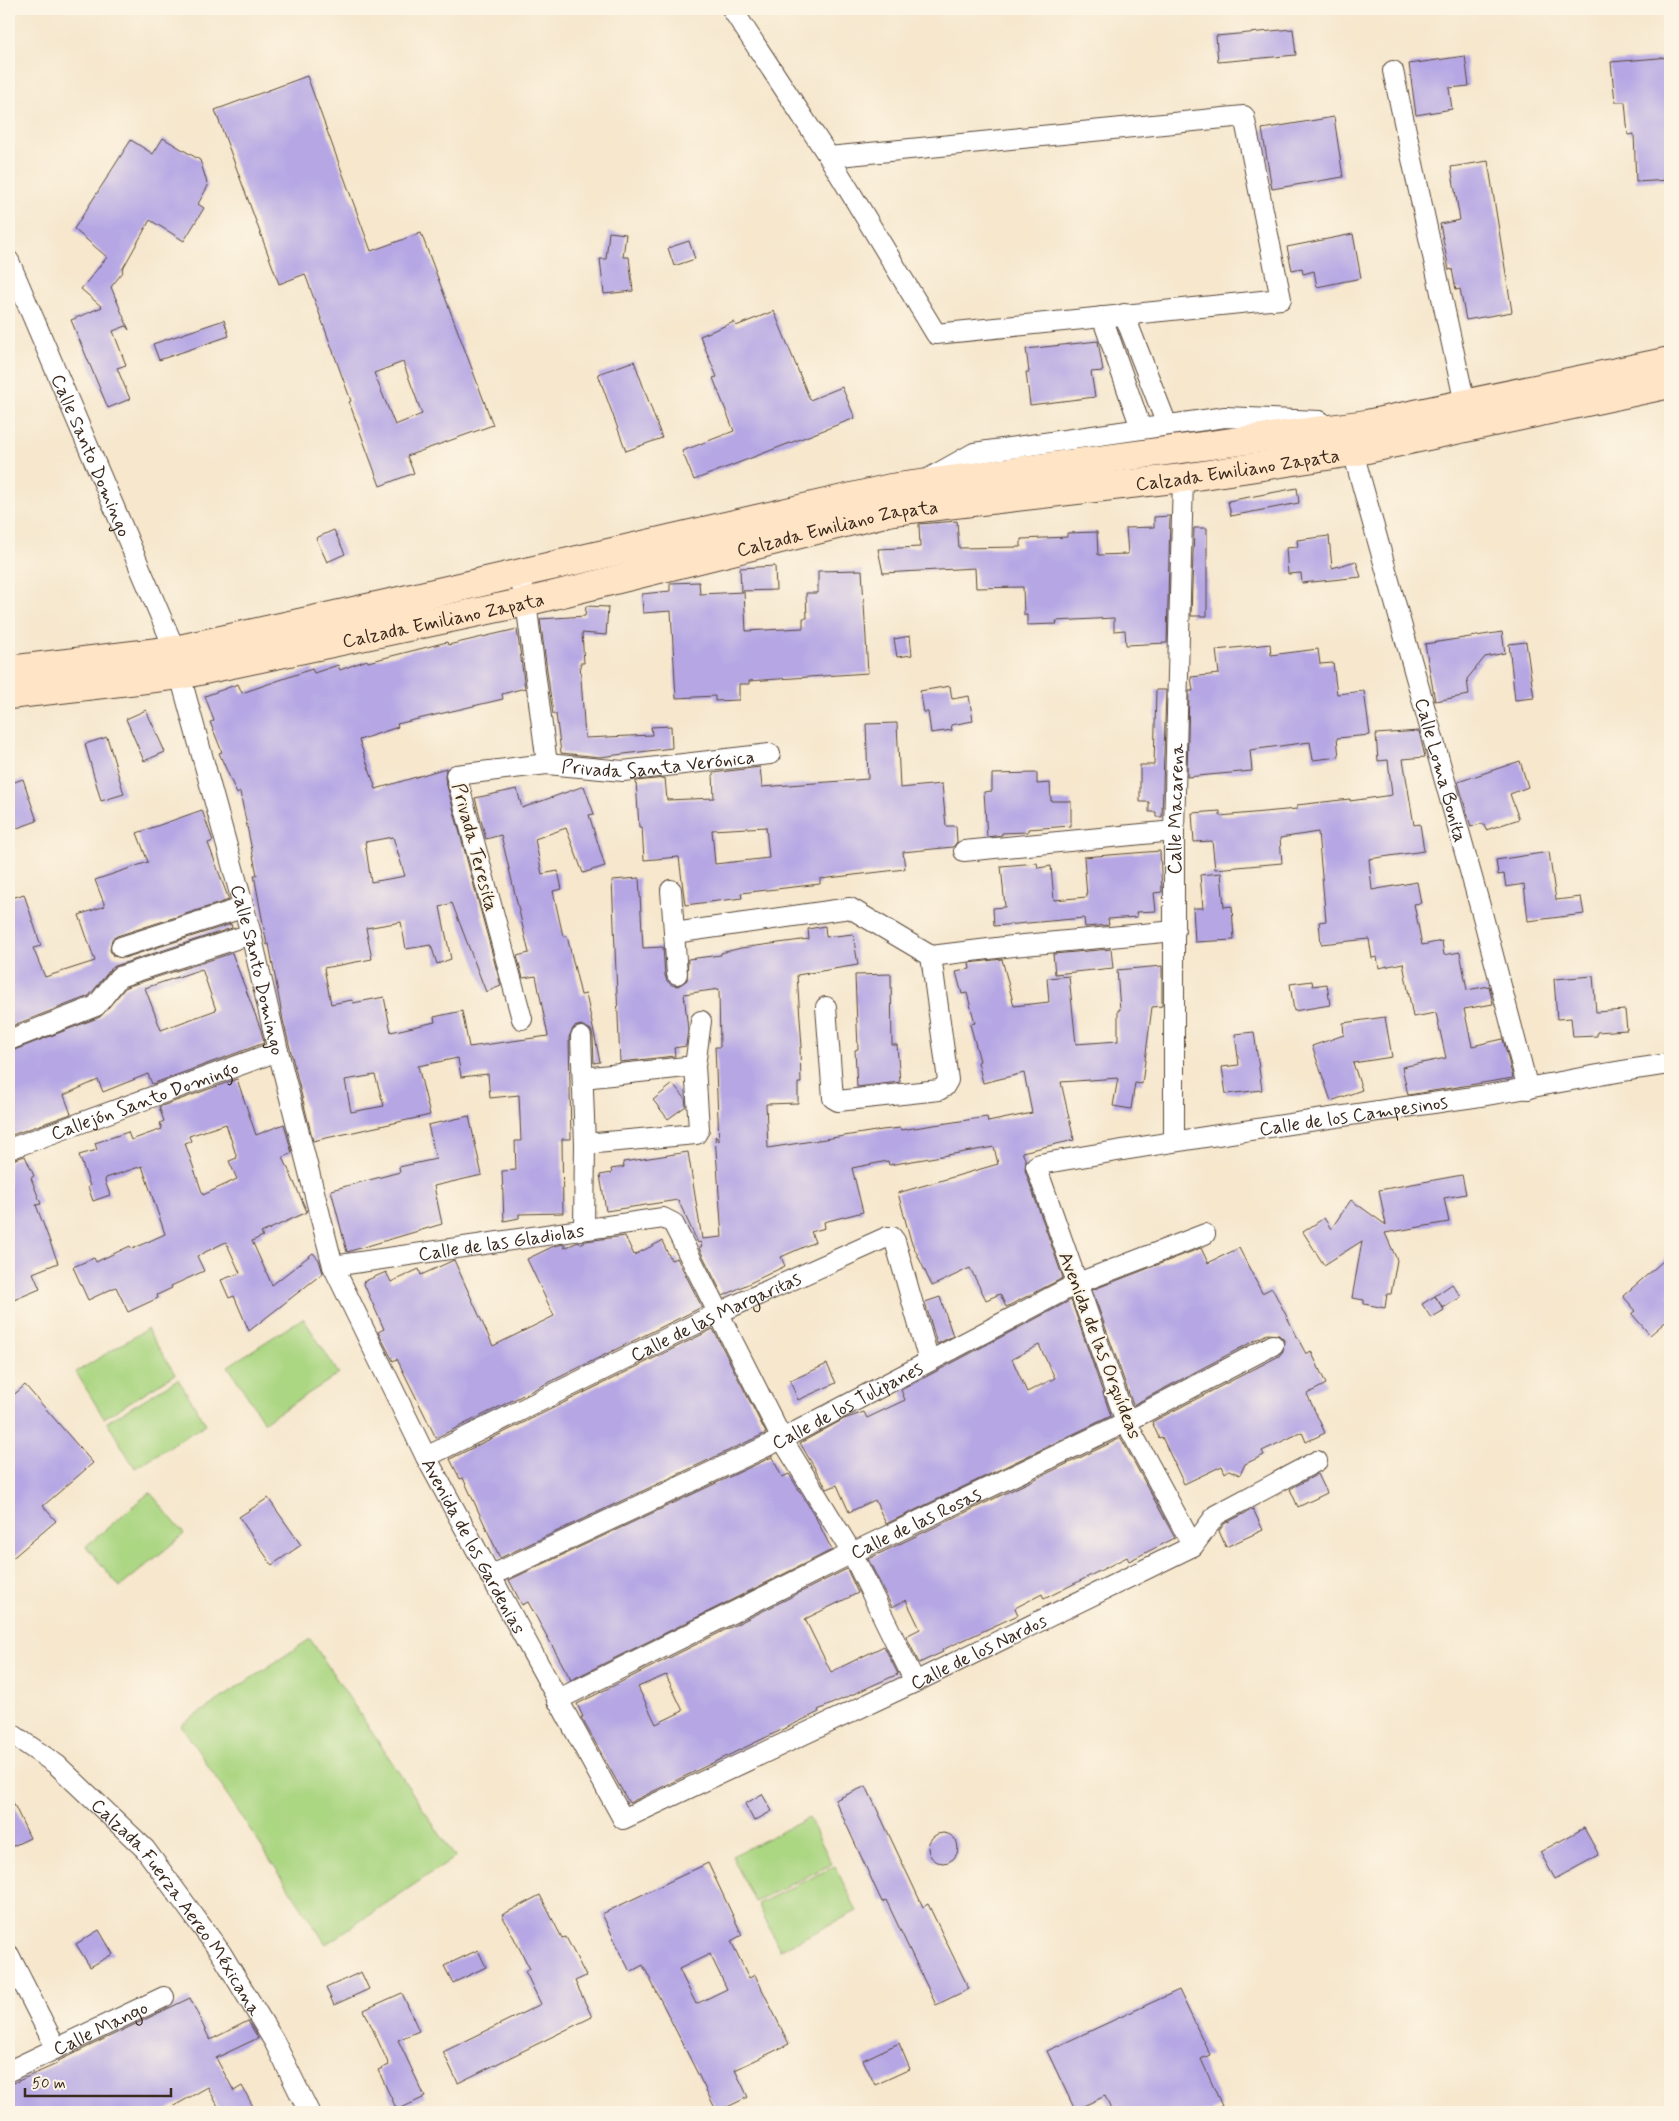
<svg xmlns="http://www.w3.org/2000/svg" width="1679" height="2121" font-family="Mynerve,sans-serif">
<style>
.green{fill:#abd682;stroke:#738050}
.building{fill:#b6a7e4;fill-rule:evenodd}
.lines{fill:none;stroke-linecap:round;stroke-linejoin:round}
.street-casing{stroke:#574638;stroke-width:22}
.secondary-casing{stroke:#574638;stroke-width:30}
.street{stroke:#fff;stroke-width:20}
.secondary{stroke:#ffe4c6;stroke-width:28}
.labels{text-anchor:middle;stroke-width:4;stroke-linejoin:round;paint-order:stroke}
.street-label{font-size:19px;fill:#3b2a1e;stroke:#fcf5e5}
</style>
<rect width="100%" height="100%" fill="#fcf5e5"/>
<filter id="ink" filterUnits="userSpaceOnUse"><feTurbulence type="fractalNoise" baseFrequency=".02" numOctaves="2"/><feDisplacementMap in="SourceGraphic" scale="10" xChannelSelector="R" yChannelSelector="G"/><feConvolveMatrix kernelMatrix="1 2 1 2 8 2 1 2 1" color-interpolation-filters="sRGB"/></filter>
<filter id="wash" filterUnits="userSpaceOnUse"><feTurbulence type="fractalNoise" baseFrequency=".0096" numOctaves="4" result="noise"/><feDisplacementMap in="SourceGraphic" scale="20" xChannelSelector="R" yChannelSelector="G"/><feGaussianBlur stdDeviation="1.12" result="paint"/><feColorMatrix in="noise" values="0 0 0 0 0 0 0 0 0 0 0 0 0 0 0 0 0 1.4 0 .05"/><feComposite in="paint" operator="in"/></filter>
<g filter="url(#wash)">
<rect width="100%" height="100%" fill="#f6e7cd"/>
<path class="green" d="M303 1318 339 1374 264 1422 228 1366Z
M147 1329 175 1374 104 1418 76 1372Z
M178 1379 206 1424 135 1468 107 1422Z
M150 1492 184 1534 120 1587 86 1546Z
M310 1639 455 1857 326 1944 181 1725Z
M809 1818 832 1864 755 1902 732 1856Z
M835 1866 857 1911 780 1950 758 1904Z"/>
<g id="blocks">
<path class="building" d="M1293 29 1296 55 1218 62 1216 36Z
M1465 56 1469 86 1449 88 1452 109 1416 115 1409 64Z
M1670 57V180L1636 182 1634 134 1628 135 1625 102H1615L1611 62Z
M307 76 371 251 421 233 493 425 407 456 414 473 380 486 349 402 351 401 305 274 279 284 215 110ZM403 362 422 414 395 425 374 373Z
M1334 117 1343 177 1272 189 1262 129Z
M163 138 200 160 208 186 198 204 204 208 184 241 150 220 122 270 123 272 111 287 129 330 126 326 113 331 126 365 117 368 130 399 108 408 71 320 102 307 81 289 107 257 74 229 131 140 153 154Z
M1488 161 1512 312 1466 320 1460 289 1456 290 1452 269 1449 270 1440 224 1460 220 1451 167Z
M609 232 626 234 623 257H629L633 291 604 294 600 259H606Z
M1353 234 1361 278 1317 287 1314 271 1303 274 1302 268 1292 270 1287 247Z
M689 241 695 259 674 266 668 248Z
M774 311 810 400 842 387 855 418 694 480 682 451 734 431 713 378 717 377 700 336 734 322 736 326Z
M224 320 229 336 159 360 153 344Z
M1098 341 1103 371 1091 372 1095 397 1030 405 1026 372H1029L1026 349Z
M634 361 662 438 626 451 598 374Z
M1297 488 1299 503 1231 516 1228 501Z
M1170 516 1167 643 1126 645 1125 630 1114 631V618L1056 621 1057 624 1027 625V615H1024L1023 587 976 588 975 568 883 573 878 549 920 547 919 524 957 521 959 548 1021 547V539L1067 537V533L1097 532 1098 555 1128 554 1126 528 1154 527V517Z
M1194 528H1207V616H1191Z
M334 530 345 554 327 562 316 538Z
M1329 536 1332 568 1356 561 1361 577 1302 583 1301 573 1288 574 1286 548 1298 547 1297 540Z
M775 566 776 590 741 591 740 568Z
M862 570 868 673 749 681V684H739V700L715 701V696L676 698 671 611 643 613 642 594 670 591V583L699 582 700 594 744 592 746 631 803 628V618H807L806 593H818V571Z
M586 606 608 607 606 635 582 633 584 663H580L585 738 652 735 651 727 671 726 672 748 600 757 561 753 556 714H553L540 619 585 616Z
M517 629 525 688 502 694 503 699 397 724 398 727 359 740 376 789 446 768 445 778 501 986 486 992 452 903 440 907 451 959 437 964 431 945 406 949 401 922 366 928 372 959 324 968 331 1004 352 1000 353 1003 384 997 391 1032 435 1022 434 1017 462 1011 469 1047 548 1036 536 976 523 978 517 956 529 953 501 835 486 839 475 798 517 789 522 808 584 786 594 814 589 815 605 866 583 873 566 828 535 839 542 874 558 871 562 889 553 891 563 936H567L581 995 586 994 600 1062 594 1063 593 1037 591 1030 581 1025 574 1027 569 1037 571 1139H562L563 1213 519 1214V1218L504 1221 502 1171 516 1170 515 1141H521L519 1095 490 1098 488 1074 461 1077 458 1058 418 1066 430 1115 313 1141 283 1020 269 944 267 945 254 875H257L240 792 237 794 219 753 222 752 210 722 214 721 205 696 238 684 242 693 312 669 314 673 338 665 340 670 367 660 368 662 447 642 448 645ZM393 837 405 876 371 882 365 842ZM375 1075 384 1106 351 1112 345 1080Z
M1502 632 1505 653 1485 657 1467 679 1469 695 1435 701 1425 644Z
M910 636 912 655 897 657 894 639Z
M1526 642 1534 698 1515 700 1509 644Z
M1270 644 1271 655 1318 649 1320 664 1333 663 1337 694 1364 691 1370 735 1337 738 1339 757 1313 760 1310 742 1250 750 1252 771 1187 777 1189 691H1193L1191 677 1219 674 1216 650Z
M950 686 952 699 969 696 973 721 951 725 952 730 931 733 928 712H924L920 691Z
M1156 690H1166L1162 817H1156V812H1149V802H1140V765H1154Z
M146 710 165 752 144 761 126 719Z
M897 723 900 788 942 784 946 826H956L957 842 953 847 903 852 905 869 820 879V884L741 893 742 898 685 905 679 857 644 860 642 827H639L636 781 665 778 667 800 714 798 713 773 760 767 762 787 868 779 866 724ZM766 827 769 858 715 864 712 830Z
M1419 731 1425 757 1403 759 1414 825 1420 824 1424 851 1369 859 1372 890 1417 882 1421 903 1414 904 1422 945 1442 941 1444 955 1460 952 1467 990 1489 986 1493 1004 1464 1009 1472 1046 1503 1039 1513 1078 1408 1095 1402 1067 1446 1058 1436 1013 1413 1017 1403 963 1379 968 1377 957 1372 958 1369 939 1321 944 1319 922 1326 921 1318 832 1280 838 1282 863 1215 869 1212 841 1194 842 1192 813 1220 811V816L1297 809V805L1350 799V801L1392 795 1388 760 1378 761 1376 734Z
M107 737 124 794 101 801 85 744Z
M1520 761 1528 787 1510 794 1519 819 1486 830 1483 823 1471 827 1458 782Z
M1037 773V784L1050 783 1051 801H1071V826L1028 829V832L1002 833V835L987 837 984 792 992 791V774Z
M23 779 37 821 9 831V784Z
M202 810 213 841 208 843 229 900 117 936 112 939 110 950 113 956 124 958 231 924 232 928 115 966 110 970 89 996 9 1027V899L24 894 41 946 33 948 45 977 95 961 79 915 105 906 95 880 148 862 137 833Z
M1160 851 1162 892 1154 893 1156 911 1136 912 1137 917 1108 919 1109 925 1085 927 1084 918 994 926 993 908 1005 907 1001 866 1037 863 1038 868 1051 866 1054 900 1087 897 1084 857Z
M1549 852 1556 900 1581 897 1584 914 1528 921 1524 884 1506 887 1504 874 1498 875 1496 860Z
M1221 873 1224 907 1232 906 1234 940 1195 942 1193 908H1203L1200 875Z
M639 878 643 948 663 947 665 975 667 981 672 985 678 986 687 980 688 959 721 955V953L741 948 809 939 808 929 825 926 826 937 853 934 858 965 797 975 802 1047H800L801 1083H798V1103L766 1104 768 1148 882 1130 900 1128 901 1130 987 1117 988 1122 1032 1113 1024 1073 983 1083 978 1062 980 1061 970 1024 975 1023 967 993 962 994 956 972 970 969 969 963 1002 959 1014 1006 1049 1002 1047 978 1069 976 1076 1044 1118 1041V1010H1120L1117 970 1162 966V1006L1152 1007 1142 1084 1135 1083 1131 1109 1113 1106 1118 1078 1061 1082 1074 1140 1022 1152 1026 1161 1025 1170 1063 1278 1006 1307 1000 1294 986 1300 970 1268 932 1286 911 1241 898 1193 998 1164 994 1147 889 1165 888 1161 852 1168 863 1212 824 1222 825 1228 811 1232 815 1242 781 1257 785 1266 723 1296 699 1248 702 1246 700 1242 698 1243 678 1200 606 1211 600 1175 612 1173 611 1169 624 1167 623 1162 688 1152 702 1239 722 1237 715 1136 719 1141 715 1047H720L719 989 684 994 688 1029 686 1046 674 1048 675 1056 620 1062 612 880Z
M1111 949 1113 968 1055 974 1053 954Z
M232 953 261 1030 264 1043 152 1084 148 1074 103 1092 98 1080 64 1095 71 1114 9 1136V1052L100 1017 126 987ZM202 969 216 1010 161 1030 145 988Z
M891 974 892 1045H897L900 1082 857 1087 855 1050 858 1049 855 975Z
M1593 976 1596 1012 1625 1010 1627 1030 1597 1032V1036L1573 1037 1571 1018 1557 1019 1554 979Z
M1312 981 1313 986 1327 984 1330 1005 1294 1011 1290 984Z
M1385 1017 1392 1057 1353 1063 1362 1090 1331 1101 1312 1046 1344 1035 1343 1023Z
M1254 1032 1262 1090 1226 1094 1222 1067 1239 1065 1235 1034Z
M237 1079 256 1135 284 1124 292 1153 283 1157 307 1212 261 1233 263 1236 252 1241 272 1285 313 1253 319 1260 323 1273 249 1331 234 1296 229 1298 221 1280 240 1273 226 1242 197 1256 204 1271 171 1286 172 1288 157 1295 158 1298 128 1312 116 1287 88 1300 73 1267 94 1258 96 1262 130 1246 132 1249 165 1234 142 1166 106 1178 105 1181 110 1195 93 1201 88 1187 90 1186 79 1155 97 1150 95 1143 128 1132 131 1140 162 1129 160 1123 164 1121 159 1107ZM226 1124 237 1158 229 1161 237 1179 203 1195 185 1143 191 1141 189 1136Z
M673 1084 685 1098 686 1106 668 1119 653 1100Z
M469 1116 482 1175 434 1186 442 1224 347 1252 331 1190 400 1172 399 1167 436 1159 428 1125Z
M25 1156 34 1176 31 1178 41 1204 36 1205 58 1263 33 1273 40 1289 9 1302V1161Z
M1462 1175 1466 1194 1444 1198 1449 1222 1385 1233 1397 1260 1391 1294H1387L1385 1308 1364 1304V1300L1352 1298 1362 1241 1324 1265 1303 1232 1324 1218 1331 1229 1351 1200 1386 1225 1379 1190Z
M625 1236 634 1255 662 1241 671 1260 677 1258 702 1307 436 1438 397 1359 393 1361 378 1332 384 1329 363 1282 386 1272 391 1282 419 1269 421 1275 454 1260 493 1346 554 1316 527 1259 554 1246 564 1244V1248L576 1243 579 1242 580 1244 586 1241Z
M1201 1248 1208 1263 1239 1248 1262 1293 1272 1288 1306 1354 1311 1351 1326 1384 1307 1394 1325 1433 1306 1442 1302 1432 1262 1451 1264 1455 1245 1464 1240 1475 1229 1470 1225 1473 1222 1466 1184 1484 1162 1437 1159 1438 1152 1422 1279 1356 1283 1351 1284 1340 1279 1335 1267 1334 1133 1405 1092 1290Z
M1670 1255V1318L1650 1335 1632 1314 1636 1311 1623 1296Z
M1452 1284 1461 1297 1443 1308 1435 1296Z
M1435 1296 1444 1310 1431 1318 1422 1304Z
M940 1297 953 1336 937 1344 925 1302Z
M1071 1300 1111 1416 886 1524 875 1500 849 1512 837 1485 827 1489 800 1443 844 1419 864 1412 867 1418 905 1400 901 1390ZM1039 1345 1055 1378 1027 1392 1012 1359Z
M713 1329 766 1433 500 1558 463 1478 460 1479 450 1459Z
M827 1364 836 1383 798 1400 790 1381Z
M25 1385 93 1463 43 1506 56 1521 9 1561V1399Z
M1121 1438 1175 1538 1129 1561 1127 1557 1044 1599 1042 1594 1015 1608 1018 1615 942 1650 943 1652 919 1663 906 1636 920 1629 906 1600 892 1607 868 1559Z
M772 1457 782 1477 789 1474 815 1516 832 1550 571 1680 528 1602 522 1605 509 1580Z
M1318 1474 1327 1493 1298 1507 1290 1489Z
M268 1498 301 1545 272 1565 239 1517Z
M1253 1509 1263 1530 1226 1547 1219 1531 1224 1524Z
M847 1569 858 1593 805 1619 831 1672 884 1646 898 1674 818 1710 819 1712 629 1803 581 1717H583L577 1704ZM666 1675 683 1711 656 1724 638 1687Z
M866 1786 923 1907 928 1904 969 1989 936 2005 886 1900 882 1902 835 1800Z
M9 1794 30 1838 9 1848Z
M762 1794 772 1811 754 1821 745 1804Z
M1584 1828 1599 1855 1555 1879 1540 1852Z
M928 1848a15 15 0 1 1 30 0a15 15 0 1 1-30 0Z
M708 1863 742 1935 731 1941 749 1978 755 1975 789 2044 735 2070 748 2097 717 2112 643 1965 630 1972 602 1914ZM710 1954 727 1989 696 2004 679 1969Z
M540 1895 562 1938 566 1937 586 1976 575 1981 592 2017 458 2083 443 2052 541 2004 525 1971 530 1969 502 1915Z
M99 1930 113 1954 90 1967 76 1944Z
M478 1950 486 1967 453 1983 444 1966Z
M361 1972 369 1989 334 2005 326 1988Z
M1179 1990 1210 2055 1201 2059 1222 2106 1210 2112H1112L1105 2096 1075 2110 1047 2051Z
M402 1993 419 2031 398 2040 425 2097 397 2110 378 2070 389 2065 364 2010Z
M190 1998 210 2040 248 2021 258 2038 216 2058 234 2091 242 2086 256 2112H221L208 2087 163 2112H9V2085L59 2063 58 2061 77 2052Z
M899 2043 910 2069 875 2085 863 2060Z"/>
</g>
</g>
<g filter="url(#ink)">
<use href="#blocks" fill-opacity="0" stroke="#574638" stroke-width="1"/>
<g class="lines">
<g class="street-casing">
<g id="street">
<path d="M732 9 829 157 936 334 1281 299 1244 116 829 157"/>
<path d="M1393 71 1465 404"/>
<path id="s1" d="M9 261 175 650"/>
<path d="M1124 314 1167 425"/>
<path d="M1102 317 1141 428"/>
<path id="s2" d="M1353 452 1483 917 1528 1089"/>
<path d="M926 480 974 453 1225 417 1320 421"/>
<path d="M519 573 526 602 547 764"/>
<path id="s3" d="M180 675 251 934 278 1051 333 1266 426 1457 623 1819 915 1682 1193 1546 1216 1515 1317 1461"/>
<path d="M964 851 1174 831"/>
<path d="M671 890 677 974"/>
<path d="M674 933 850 908 931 956 1013 946 1175 931"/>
<path d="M121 947 242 908"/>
<path d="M826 1007 833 1098 838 1101 939 1090 944 1087 948 1080 931 956"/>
<path id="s4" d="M522 1019 456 775 547 764 623 771 770 754"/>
<path d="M581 1037 585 1144 584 1229"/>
<path d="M9 1040 96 1006 119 977 251 934"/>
<path d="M583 1078 695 1066"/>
<path id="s5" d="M1174 1140V831L1183 478"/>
<path d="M585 1144 696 1134 699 1129 695 1066 701 1021"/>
<path id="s6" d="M9 1149 278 1051"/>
<path id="s7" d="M333 1266 663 1218 673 1223 782 1439 852 1553 915 1682"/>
<path id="s8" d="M426 1457 718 1313 887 1237H892L895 1241 929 1361"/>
<path id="s9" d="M1193 1546 1126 1422 1036 1166 1040 1164C1186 1138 1333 1118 1480 1096 1544 1086 1606 1072 1670 1064"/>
<path id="s10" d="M490 1576 782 1439 1078 1283 1205 1234"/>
<path id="s11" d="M557 1700 852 1553 1126 1422 1273 1345"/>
<path id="s12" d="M9 1732 57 1765 145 1849 221 1953 274 2041 309 2112"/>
<path d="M9 1955 56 2048"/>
<path id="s13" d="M9 2071 164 1997"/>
</g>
</g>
<g class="secondary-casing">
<g id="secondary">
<path d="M9 670 175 650 395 602 891 488 1367 424 1670 361"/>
<path id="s14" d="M9 695 180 675 526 602 893 511 1183 478 1353 452 1670 384"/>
</g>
</g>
<use href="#street" class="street"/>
<use href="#secondary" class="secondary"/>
</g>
</g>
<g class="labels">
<g class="street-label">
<text dy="7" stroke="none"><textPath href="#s1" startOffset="211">Calle Santo Domingo</textPath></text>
<text dy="7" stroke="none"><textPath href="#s14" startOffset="1251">Calzada Emiliano Zapata</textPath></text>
<text dy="7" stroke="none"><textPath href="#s14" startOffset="846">Calzada Emiliano Zapata</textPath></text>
<text dy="7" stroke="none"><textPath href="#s14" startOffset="441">Calzada Emiliano Zapata</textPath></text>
<text dy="7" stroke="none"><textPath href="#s4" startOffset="456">Privada Santa Verónica</textPath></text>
<text dy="7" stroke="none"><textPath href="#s2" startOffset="330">Calle Loma Bonita</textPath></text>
<text dy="7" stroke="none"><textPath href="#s5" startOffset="331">Calle Macarena</textPath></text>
<text transform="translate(476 847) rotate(75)" y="7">Privada Teresita</text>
<text dy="7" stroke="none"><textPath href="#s3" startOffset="305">Calle Santo Domingo</textPath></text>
<text dy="7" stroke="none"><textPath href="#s6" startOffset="144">Callejón Santo Domingo</textPath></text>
<text dy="7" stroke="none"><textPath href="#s9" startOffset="734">Calle de los Campesinos</textPath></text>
<text dy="7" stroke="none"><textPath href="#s7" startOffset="170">Calle de las Gladiolas</textPath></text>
<text dy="7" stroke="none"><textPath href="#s8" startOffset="322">Calle de las Margaritas</textPath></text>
<text transform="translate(1101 1345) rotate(69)" y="7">Avenida de las Orquídeas</text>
<text dy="7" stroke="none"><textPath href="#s10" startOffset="396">Calle de los Tulipanes</textPath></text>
<text dy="7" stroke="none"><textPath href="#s11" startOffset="400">Calle de las Rosas</textPath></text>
<text dy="7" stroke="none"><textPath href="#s3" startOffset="924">Avenida de los Gardenias</textPath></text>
<text dy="7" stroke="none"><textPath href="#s3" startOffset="1628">Calle de los Nardos</textPath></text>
<text dy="7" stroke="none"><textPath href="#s12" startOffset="245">Calzada Fuerza Aereo Méxicana</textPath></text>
<text dy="7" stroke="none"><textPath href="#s13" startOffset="101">Calle Mango</textPath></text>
</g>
</g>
<rect width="1679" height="2121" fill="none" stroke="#fcf5e5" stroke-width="30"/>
<path d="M25 2088v8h146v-8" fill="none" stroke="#3b2a1e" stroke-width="2.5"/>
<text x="32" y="2088" font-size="15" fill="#3b2a1e" stroke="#fcf5e5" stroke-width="4" paint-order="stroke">50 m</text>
</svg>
